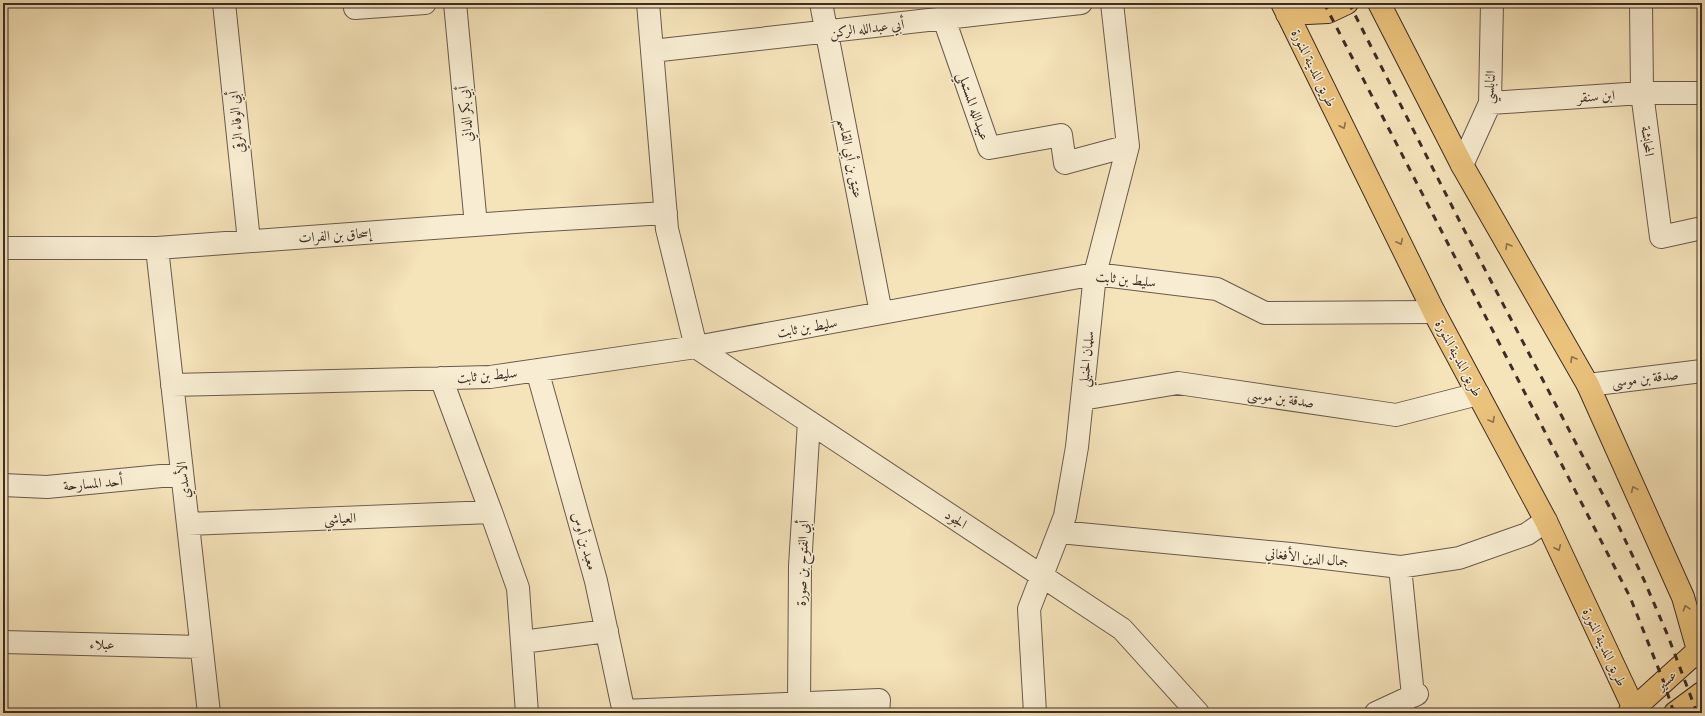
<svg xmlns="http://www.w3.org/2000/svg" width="1705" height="716" font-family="Alegreya,Amiri,serif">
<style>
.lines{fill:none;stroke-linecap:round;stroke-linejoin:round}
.minor-casing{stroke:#6a5a4c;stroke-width:24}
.primary-casing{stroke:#3c2d27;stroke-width:24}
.minor{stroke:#f8edd2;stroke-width:22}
.primary{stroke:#eac27c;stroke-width:22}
.rail{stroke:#3c2d27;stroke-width:3;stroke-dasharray:7 7;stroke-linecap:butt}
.oneway{stroke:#8a704d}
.labels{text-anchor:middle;stroke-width:3;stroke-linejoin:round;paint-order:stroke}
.street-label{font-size:14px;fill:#3c2d27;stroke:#f8edd2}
</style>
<rect width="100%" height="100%" fill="#f5e3b9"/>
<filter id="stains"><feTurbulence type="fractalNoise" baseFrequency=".005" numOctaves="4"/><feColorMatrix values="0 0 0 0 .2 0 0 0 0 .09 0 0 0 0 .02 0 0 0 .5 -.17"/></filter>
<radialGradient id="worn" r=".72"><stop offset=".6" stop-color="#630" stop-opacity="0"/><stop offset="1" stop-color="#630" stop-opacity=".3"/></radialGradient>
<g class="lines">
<g class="minor-casing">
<path id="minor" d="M224 3 249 241
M355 3V8L425 3
M455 3 476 225
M648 3 667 229 696 347 1122 629 1198 713
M821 3 881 313
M1641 3 1642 93 1661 237 1702 228
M944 19 989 148 1061 135 1065 163 1128 146
M652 51 1081 3
M1490 103 1642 93H1702
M1462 165 1490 103 1492 3
M3 248H157L529 221 666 213
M157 248 209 713
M537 370 596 581 624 713
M441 378 491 512
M172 385 490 377 696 347 1095 274 1217 289 1265 313 1434 312
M1588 385 1702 371
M1082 399 1178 383 1396 415 1478 394
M3 485 47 487 182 474
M188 524 491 512 518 588 527 713
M1059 532 1291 554 1400 567 1459 558 1527 534 1546 521
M1400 567 1413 696
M3 642 201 647
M522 642 607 631
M799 704 800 566 809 422
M623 711 879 700 878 713
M1035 713 1029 609 1065 516 1077 447 1095 274 1128 146 1112 3
M1376 713 1417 694"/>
</g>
<g class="primary-casing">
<path id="primary" d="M1282 3 1434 312 1546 521 1636 713
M1379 3 1462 165 1588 385 1683 597 1698 650 1702 658
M1287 14 1328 12 1347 3
M1629 713 1702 647
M1675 713 1702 693"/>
</g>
<use href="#minor" class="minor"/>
<use href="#primary" class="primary"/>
<path class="rail" d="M1324 3 1630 597 1663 680 1674 713
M1349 3 1459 220 1612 512 1644 580 1668 636 1697 713"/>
</g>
<defs><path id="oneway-chevron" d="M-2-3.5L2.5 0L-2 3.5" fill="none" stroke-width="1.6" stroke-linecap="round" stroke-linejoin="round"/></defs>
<g class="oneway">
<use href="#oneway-chevron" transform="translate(1343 126) rotate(64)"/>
<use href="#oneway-chevron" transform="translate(1400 242) rotate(64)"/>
<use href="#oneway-chevron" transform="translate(1508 246) rotate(-120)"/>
<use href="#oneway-chevron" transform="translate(1573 359) rotate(-120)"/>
<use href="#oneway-chevron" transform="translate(1492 420) rotate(62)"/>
<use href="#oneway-chevron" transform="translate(1634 489) rotate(-114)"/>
<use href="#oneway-chevron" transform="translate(1558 548) rotate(65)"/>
<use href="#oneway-chevron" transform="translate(1686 608) rotate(-106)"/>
</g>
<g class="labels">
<g class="street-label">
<text transform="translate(867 28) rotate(-7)" y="5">أبي عبدالله الركن</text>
<text transform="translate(1314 68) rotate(64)" y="5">طريق المدينة المنورة</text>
<text transform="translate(1489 87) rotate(-85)" y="5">النابلسي</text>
<text transform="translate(1596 96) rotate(-4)" y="5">ابن سنقر</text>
<text transform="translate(974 106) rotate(71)" y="5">عبيدالله المستملي</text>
<text transform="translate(465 114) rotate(-95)" y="5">أبي بكر الداني</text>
<text transform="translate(236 122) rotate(-96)" y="5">أبي الوفاء الرقي</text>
<text transform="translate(1648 141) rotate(83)" y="5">المحابشة</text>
<text transform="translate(851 158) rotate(79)" y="5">عتيق بن أبي القاسم</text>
<text transform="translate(335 235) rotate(-4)" y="5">إسحاق بن الفرات</text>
<text transform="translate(1126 279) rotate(6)" y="5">سليط بن ثابت</text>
<text transform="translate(807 327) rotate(-10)" y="5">سليط بن ثابت</text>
<text transform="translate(1459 358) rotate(62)" y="5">طريق المدينة المنورة</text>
<text transform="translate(1086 359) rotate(-84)" y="5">سلمان الحنبلي</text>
<text transform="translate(487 375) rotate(-5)" y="5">سليط بن ثابت</text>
<text transform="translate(1645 378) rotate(-7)" y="5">صدقة بن موسى</text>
<text transform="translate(1281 398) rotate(8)" y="5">صدقة بن موسى</text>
<text transform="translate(183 480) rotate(-96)" y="5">الأسدي</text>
<text transform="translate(93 483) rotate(-5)" y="5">أحد المسارحة</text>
<text transform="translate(340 518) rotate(-2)" y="5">العياشي</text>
<text transform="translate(956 519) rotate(33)" y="5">الجود</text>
<text transform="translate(585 541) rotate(74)" y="5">معبد بن أوس</text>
<text transform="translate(1307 557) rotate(6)" y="5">جمال الدين الأفغاني</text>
<text transform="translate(802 563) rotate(-88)" y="5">أبي الفتوح بن صورة</text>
<text transform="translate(102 644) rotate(1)" y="5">عبلاء</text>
<text transform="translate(1605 647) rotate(65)" y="5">طريق المدينة المنورة</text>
<text transform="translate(1666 680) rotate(-43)" y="5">عسير</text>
</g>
</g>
<rect width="1705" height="716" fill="none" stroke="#f5e3b9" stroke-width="16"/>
<rect x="4" y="4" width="1697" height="708" fill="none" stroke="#3c2d27" stroke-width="2"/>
<rect x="8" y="8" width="1689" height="700" fill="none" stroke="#3c2d27"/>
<rect width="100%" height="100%" filter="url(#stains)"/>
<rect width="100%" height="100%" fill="url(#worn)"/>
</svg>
